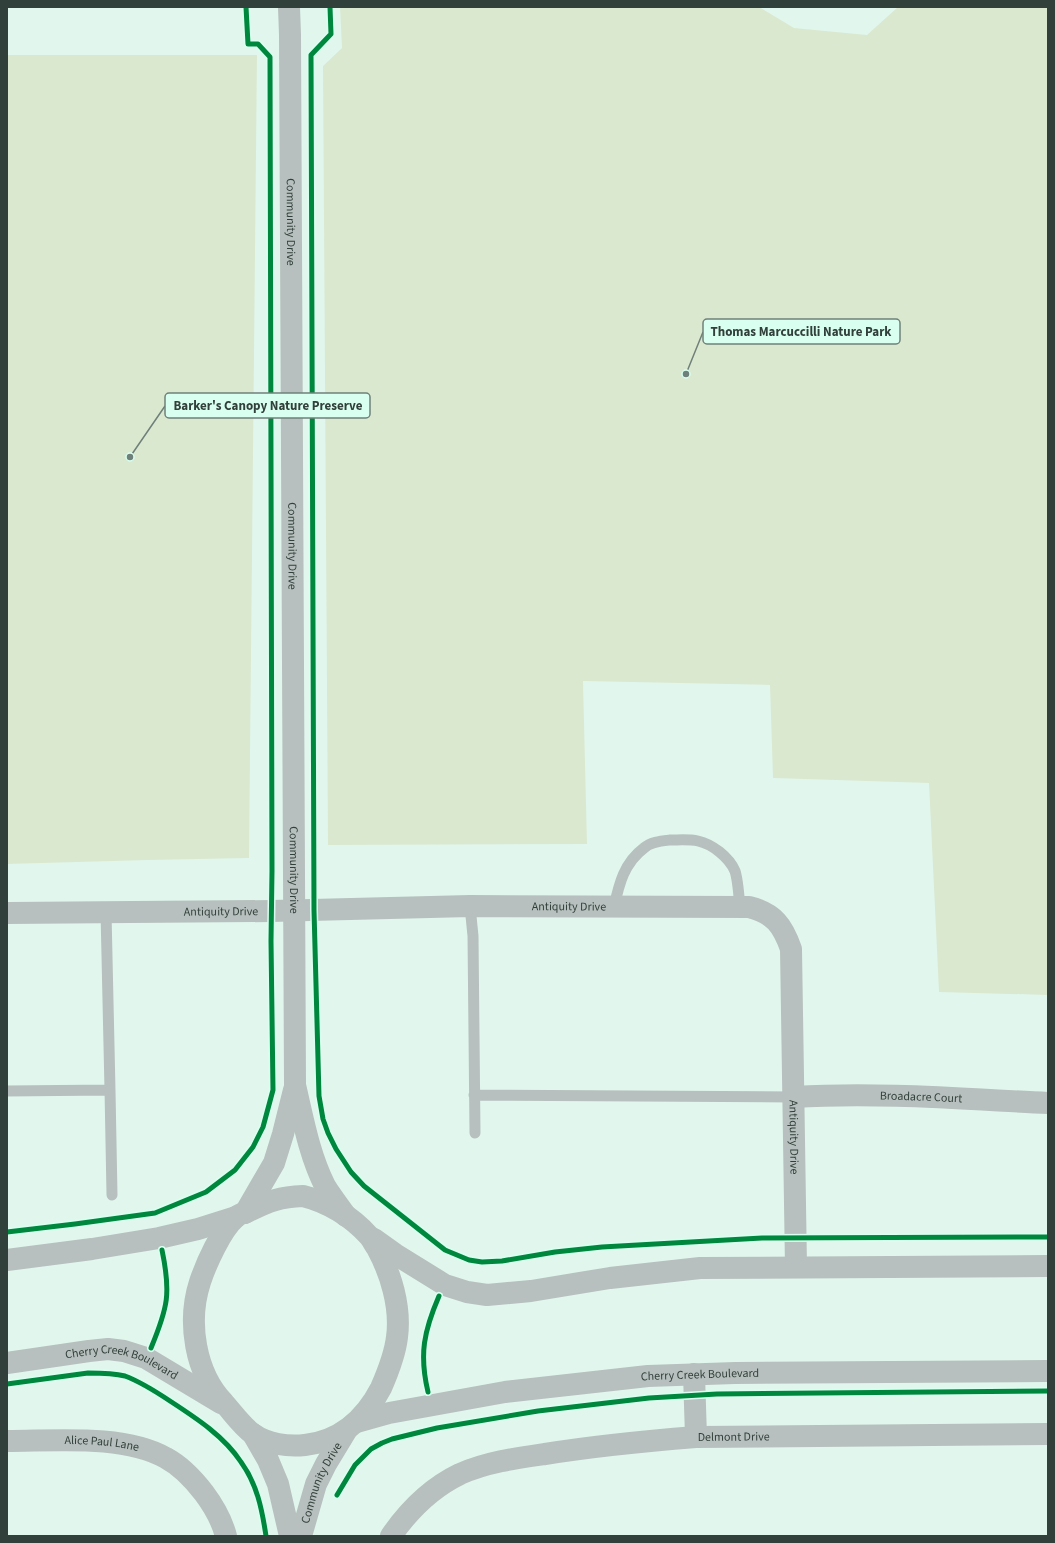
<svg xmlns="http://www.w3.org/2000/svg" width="1055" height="1543" font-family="'Source Sans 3',sans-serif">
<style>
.park{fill:#dae8d0}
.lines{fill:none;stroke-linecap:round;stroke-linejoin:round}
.lane{stroke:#b7c0be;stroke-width:11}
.street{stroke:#b7c0be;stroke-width:22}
.cycleway-casing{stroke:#d9fff0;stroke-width:8}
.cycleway{stroke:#00873e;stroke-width:5}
.labels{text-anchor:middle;stroke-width:3;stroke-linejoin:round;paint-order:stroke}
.street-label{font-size:12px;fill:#32403b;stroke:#d9fff0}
.leader{fill:none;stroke:#6f807a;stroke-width:1.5}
.callout-dot{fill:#6f807a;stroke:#d9fff0;stroke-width:1.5}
.callout{fill:#d9fff0;stroke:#6f807a;stroke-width:1.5}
.callout-label{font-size:13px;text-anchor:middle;font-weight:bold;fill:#32403b}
</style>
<rect width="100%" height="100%" fill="#e1f7ee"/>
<path class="park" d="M340 7H759L794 28 867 35 898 7H1048V995L939 992 929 783 773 778 770 685 583 681 587 844 328 845 323 66 342 48Z
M7 55H257L249 858 149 860 7 864Z"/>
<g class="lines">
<path class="lane" d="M470 906 473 936 475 1133
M614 907C619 884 624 863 644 848 650 842 661 841 670 840 679 840 689 839 698 841 712 844 729 857 735 871 738 880 739 897 740 908
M110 1090 112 1195
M7 1091 110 1090 106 912
M474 1095 794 1097"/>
<g class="street">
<path id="s1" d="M289 7 290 35 295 1085C303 1119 309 1154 325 1186 331 1196 339 1206 346 1216"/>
<path id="s2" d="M7 913 271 911 470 906 749 907C774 913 783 926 791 949L796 1267"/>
<path id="s3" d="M794 1097C879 1092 964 1099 1048 1103"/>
<path d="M303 1196C328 1202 352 1217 369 1236 372 1239 374 1244 377 1248 391 1274 401 1307 397 1337 395 1355 388 1372 381 1388 365 1419 340 1441 305 1445 288 1447 267 1444 253 1434 242 1426 233 1413 224 1403 195 1373 187 1322 200 1282 206 1264 221 1230 236 1217 239 1214 245 1213 249 1211 269 1201 280 1197 303 1196Z"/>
<path d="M245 1213 274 1163 283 1134 294 1090"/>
<path d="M374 1239 395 1254 445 1285 467 1292 487 1295 531 1291 610 1278 700 1268 1048 1266"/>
<path d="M7 1260 92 1249 159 1238 198 1229 236 1217"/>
<path id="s4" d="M7 1363 89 1351 108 1349 124 1351 146 1358 221 1403"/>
<path d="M694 1374 696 1437"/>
<path id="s5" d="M357 1422 389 1413 505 1392 648 1376 735 1373 1048 1371"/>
<path d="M253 1434 268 1460 278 1484 290 1536"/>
<path id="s6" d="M7 1441C55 1441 124 1434 166 1458 181 1466 194 1480 204 1493 213 1505 222 1521 226 1536"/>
<path id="s7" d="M301 1536 316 1484 326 1464 346 1431"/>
<path id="s8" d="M391 1536C409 1510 431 1488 460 1474 487 1462 517 1458 545 1454 595 1446 646 1441 696 1437L1048 1434"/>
</g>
<g class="cycleway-casing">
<path id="cycleway" d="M330 7 331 34 311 55 314 910 319 1096 323 1119 328 1133 336 1149 351 1172 364 1186 445 1250 469 1260 482 1262 502 1261 555 1252 602 1247 762 1238 1048 1237
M7 1232 75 1224 155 1213 206 1192 235 1170 253 1147 263 1127 273 1090 271 941 272 871 270 57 258 44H248L246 7
M151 1348C168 1307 171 1293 162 1250
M7 1384 88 1373C100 1373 113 1373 125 1376 141 1382 155 1391 170 1401 196 1418 224 1436 241 1462 257 1484 262 1509 266 1536
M428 1392C419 1354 424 1331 439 1296
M337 1495 355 1465 371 1449 382 1443 392 1439 437 1428 538 1411 649 1398 717 1394 1048 1391"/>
</g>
<use href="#cycleway" class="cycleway"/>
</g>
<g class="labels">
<g class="street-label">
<text dy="4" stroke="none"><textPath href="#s1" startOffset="215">Community Drive</textPath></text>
<text dy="4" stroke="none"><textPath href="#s1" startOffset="539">Community Drive</textPath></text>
<text dy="4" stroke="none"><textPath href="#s1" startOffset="863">Community Drive</textPath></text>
<text dy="4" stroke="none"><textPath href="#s2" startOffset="562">Antiquity Drive</textPath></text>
<text dy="4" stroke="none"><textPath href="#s2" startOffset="214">Antiquity Drive</textPath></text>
<text dy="4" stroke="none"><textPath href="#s3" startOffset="127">Broadacre Court</textPath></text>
<text dy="4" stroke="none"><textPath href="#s2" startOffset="993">Antiquity Drive</textPath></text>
<text dy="4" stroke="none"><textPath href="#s4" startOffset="118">Cherry Creek Boulevard</textPath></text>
<text dy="4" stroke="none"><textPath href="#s5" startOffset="347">Cherry Creek Boulevard</textPath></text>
<text dy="4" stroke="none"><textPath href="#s8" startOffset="371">Delmont Drive</textPath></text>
<text dy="4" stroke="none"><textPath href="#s6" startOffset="95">Alice Paul Lane</textPath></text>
<text dy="4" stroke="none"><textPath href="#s7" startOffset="57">Community Drive</textPath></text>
</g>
</g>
<path class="leader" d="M686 374L703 332M130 457L165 406"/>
<g class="callout-dot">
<circle cx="686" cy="374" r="4"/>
<circle cx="130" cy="457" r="4"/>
</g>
<g class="callout">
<rect x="703" y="319" width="197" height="25" rx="4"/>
<rect x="165" y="393" width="205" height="25" rx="4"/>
</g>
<g class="callout-label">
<text x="801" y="336">Thomas Marcuccilli Nature Park</text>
<text x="268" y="410">Barker's Canopy Nature Preserve</text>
</g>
<rect width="1055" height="1543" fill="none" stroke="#32403b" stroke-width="16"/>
</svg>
